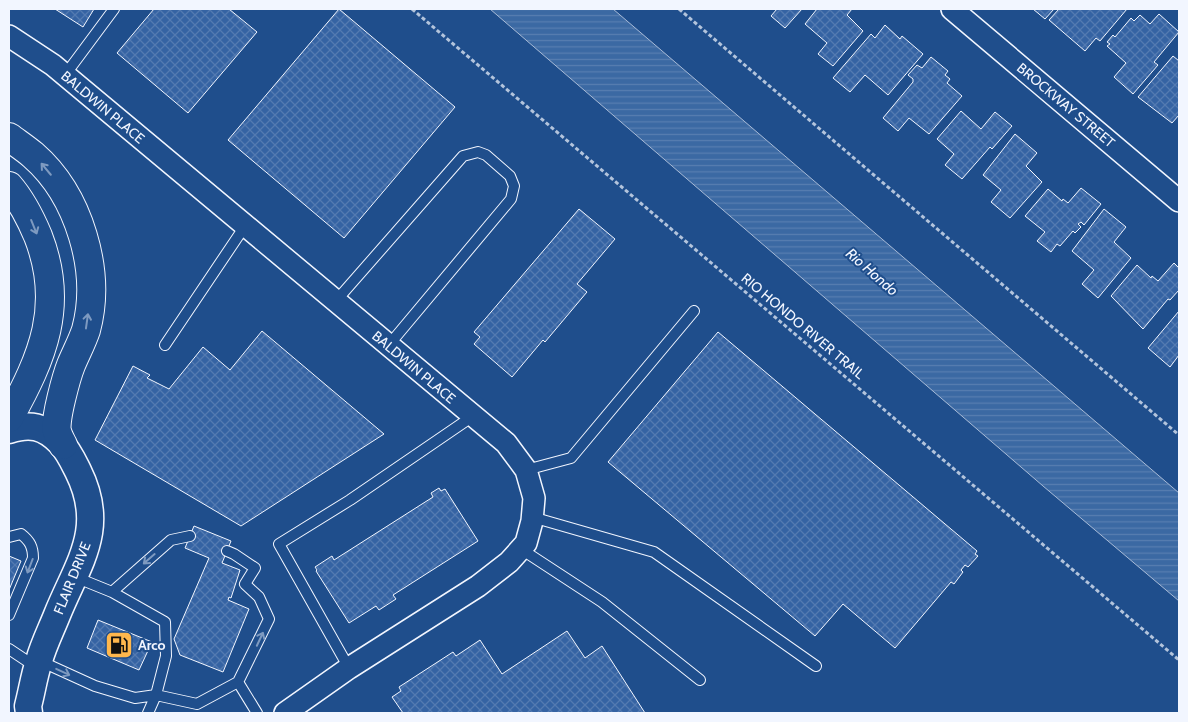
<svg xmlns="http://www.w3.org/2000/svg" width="1188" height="722" font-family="Cabin,sans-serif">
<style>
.water{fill:url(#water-rules);stroke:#a8bbd7}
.building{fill:url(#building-cross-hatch);stroke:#f2f6ff}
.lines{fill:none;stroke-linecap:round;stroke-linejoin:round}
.service-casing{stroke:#f2f6ff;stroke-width:12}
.minor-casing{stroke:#f2f6ff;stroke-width:24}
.tertiary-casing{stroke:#f2f6ff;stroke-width:29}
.motorway-casing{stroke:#f2f6ff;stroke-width:30}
.path{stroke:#b3c4dc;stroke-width:3;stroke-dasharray:4 2.5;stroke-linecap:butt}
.service{stroke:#1f4e8c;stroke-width:10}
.minor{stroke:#1f4e8c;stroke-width:21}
.tertiary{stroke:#1f4e8c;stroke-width:26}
.motorway{stroke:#1f4e8c;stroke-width:28}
.oneway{stroke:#7e9ac0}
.labels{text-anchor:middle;stroke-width:4;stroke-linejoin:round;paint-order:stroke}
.street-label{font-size:14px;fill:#f2f6ff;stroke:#1f4e8c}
.poi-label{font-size:14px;font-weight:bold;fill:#f2f6ff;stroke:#1f4e8c;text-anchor:start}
.water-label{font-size:15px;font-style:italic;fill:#f2f6ff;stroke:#1f4e8c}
</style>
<defs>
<pattern id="water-rules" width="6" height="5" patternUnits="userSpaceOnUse" patternTransform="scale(1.25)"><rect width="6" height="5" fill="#3b69a3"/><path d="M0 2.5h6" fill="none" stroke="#587fb1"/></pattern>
<pattern id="building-cross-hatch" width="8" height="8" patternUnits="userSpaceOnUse" patternTransform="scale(1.25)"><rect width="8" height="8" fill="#3563a3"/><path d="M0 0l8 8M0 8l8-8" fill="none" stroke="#537ab1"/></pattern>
</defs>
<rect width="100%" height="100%" fill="#1f4e8c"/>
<path class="water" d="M490 9H613L1179 493V601L1043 486Z"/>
<path class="building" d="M55 9H94L83 27Z
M154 9H229L257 32 188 113 117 53Z
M339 9 455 107 344 238 228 140Z
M777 9H802L785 28 771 16Z
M817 9H852L847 15 863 31 833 66 818 54 827 43 805 24Z
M1033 9H1054L1045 19Z
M1059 9H1127L1100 41 1096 38 1085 51 1049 20Z
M1159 14 1179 32 1154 62 1158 65 1133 94 1114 77 1126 63 1107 46 1110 44 1107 42 1113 35 1115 37 1131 18 1134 21 1140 15 1150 24Z
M885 25 900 39 902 36 923 54 888 95 865 75 850 92 833 78 871 34 875 38Z
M1173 56 1179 61V115L1172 123 1138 97Z
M931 57 948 71 945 75 950 79 947 83 962 96 929 134 909 118 898 131 883 118 913 82V79L908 75 917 65 922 68Z
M961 111 981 129 995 112 1012 126 992 149 990 147 962 179 945 165 954 154 937 139Z
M1015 134 1037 153 1026 166 1042 182 1010 218 991 202 1001 190 983 175Z
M1081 188 1101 204 1084 225 1081 222 1078 224 1081 227 1075 233 1073 231 1060 246 1057 244 1051 252 1037 241 1045 232 1025 216 1048 189 1062 201 1063 199 1068 203Z
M579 209 615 239 577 284 587 292 545 342 543 340 512 377 474 344 480 337 474 332Z
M1104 209 1126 227 1114 242 1131 258 1098 298 1082 284 1094 270 1072 251Z
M1174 263 1179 268V290L1170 300 1168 299 1143 329 1111 296 1137 265 1151 278 1152 276 1158 281Z
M1179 311V355L1170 367 1148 348Z
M262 331 384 434 241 526 95 440 133 366 150 375 147 378 169 389 203 347 230 370Z
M718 332 977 551 975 554 978 556 968 567 965 565 961 570 963 572 954 584 951 582 895 648 843 604 815 636 608 462Z
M439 488 441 491 445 489 478 541 393 595 396 599 379 610 376 606 349 623 316 571 317 570 315 567 332 556 334 560 433 497 431 493Z
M194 526 231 541 222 563 240 570 231 598 229 597 228 600 249 609 223 672 180 655 174 639 209 558 185 548Z
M9 556 21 561 9 590Z
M98 620 152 642 139 670 87 648Z
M567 631 585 658 602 646 645 713H403L392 697 401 691 399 687 453 652 456 656 480 640 502 674Z"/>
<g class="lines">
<g class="service-casing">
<path id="service" d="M65 75 114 9
M335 302 463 156 478 152 486 155 510 176 514 186 511 199 388 346
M165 345 245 226
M526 470 571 458 694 311
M532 517 654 552 816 666
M9 537 21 534C30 541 33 547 33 558L9 615
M521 549 602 602 700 680
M227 551 234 554 255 568 245 584 259 597 269 619 238 682
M75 577 112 592 165 622 166 656 156 695 148 713
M112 592 171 540 190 536
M9 649 36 667
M40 661 95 686 135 698 156 695 197 704 238 682 257 713
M349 668 279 544 350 500 473 416"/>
</g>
<g class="minor-casing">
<path id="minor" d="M952 9 1179 201
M9 36 53 65 506 443 526 470 534 498 532 521 526 543 509 562 478 586 349 668 285 713"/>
</g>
<g class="tertiary-casing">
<path id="tertiary" d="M9 430C30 423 44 426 60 442 68 450 73 461 78 471 107 529 78 563 57 615 51 630 43 646 39 661 34 676 32 691 28 706L29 713"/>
</g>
<g class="motorway-casing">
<path id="motorway" d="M9 137C17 143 26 149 33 155 79 195 102 271 86 330 82 342 76 353 71 365 67 375 54 421 57 431 58 436 61 441 63 445
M9 186C22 201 30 217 38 236 65 305 43 357 9 418"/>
</g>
<path class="path" d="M412 9 1179 660
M679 9 1179 435"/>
<use href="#service" class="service"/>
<use href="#minor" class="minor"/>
<use href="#tertiary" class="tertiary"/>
<use href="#motorway" class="motorway"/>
</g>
<defs><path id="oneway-shaft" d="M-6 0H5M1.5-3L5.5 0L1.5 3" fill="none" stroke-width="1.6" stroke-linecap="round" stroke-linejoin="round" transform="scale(1.25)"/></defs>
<g class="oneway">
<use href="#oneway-shaft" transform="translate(46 169) rotate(-130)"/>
<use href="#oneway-shaft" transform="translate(34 227) rotate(68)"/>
<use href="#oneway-shaft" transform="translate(87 321) rotate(-82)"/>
<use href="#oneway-shaft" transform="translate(149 559) rotate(139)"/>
<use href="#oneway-shaft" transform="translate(30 566) rotate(111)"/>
<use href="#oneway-shaft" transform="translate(260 639) rotate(-65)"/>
<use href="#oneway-shaft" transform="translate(63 672) rotate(25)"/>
</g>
<defs>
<g id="fuel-square" transform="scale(1.4375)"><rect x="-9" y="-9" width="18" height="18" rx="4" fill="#ffb74d" stroke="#1f4e8c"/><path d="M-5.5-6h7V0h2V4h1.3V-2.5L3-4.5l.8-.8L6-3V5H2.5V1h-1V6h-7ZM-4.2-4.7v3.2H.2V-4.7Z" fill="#111"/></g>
</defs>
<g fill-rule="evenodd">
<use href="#fuel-square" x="119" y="645"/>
</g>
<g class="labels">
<g class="street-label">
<text transform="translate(1066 105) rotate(40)" y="5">BROCKWAY STREET</text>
<text transform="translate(103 107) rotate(40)" y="5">BALDWIN PLACE</text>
<text transform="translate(803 326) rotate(40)" y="5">RIO HONDO RIVER TRAIL</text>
<text transform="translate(414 367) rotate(40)" y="5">BALDWIN PLACE</text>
<text transform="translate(72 578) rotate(-68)" y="5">FLAIR DRIVE</text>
</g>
<g class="poi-label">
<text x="138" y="650">Arco</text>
</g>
<g class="water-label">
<text transform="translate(872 272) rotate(41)" y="5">Rio Hondo</text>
</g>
</g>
<rect width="1188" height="722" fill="none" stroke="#f2f6ff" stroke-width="20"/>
</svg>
